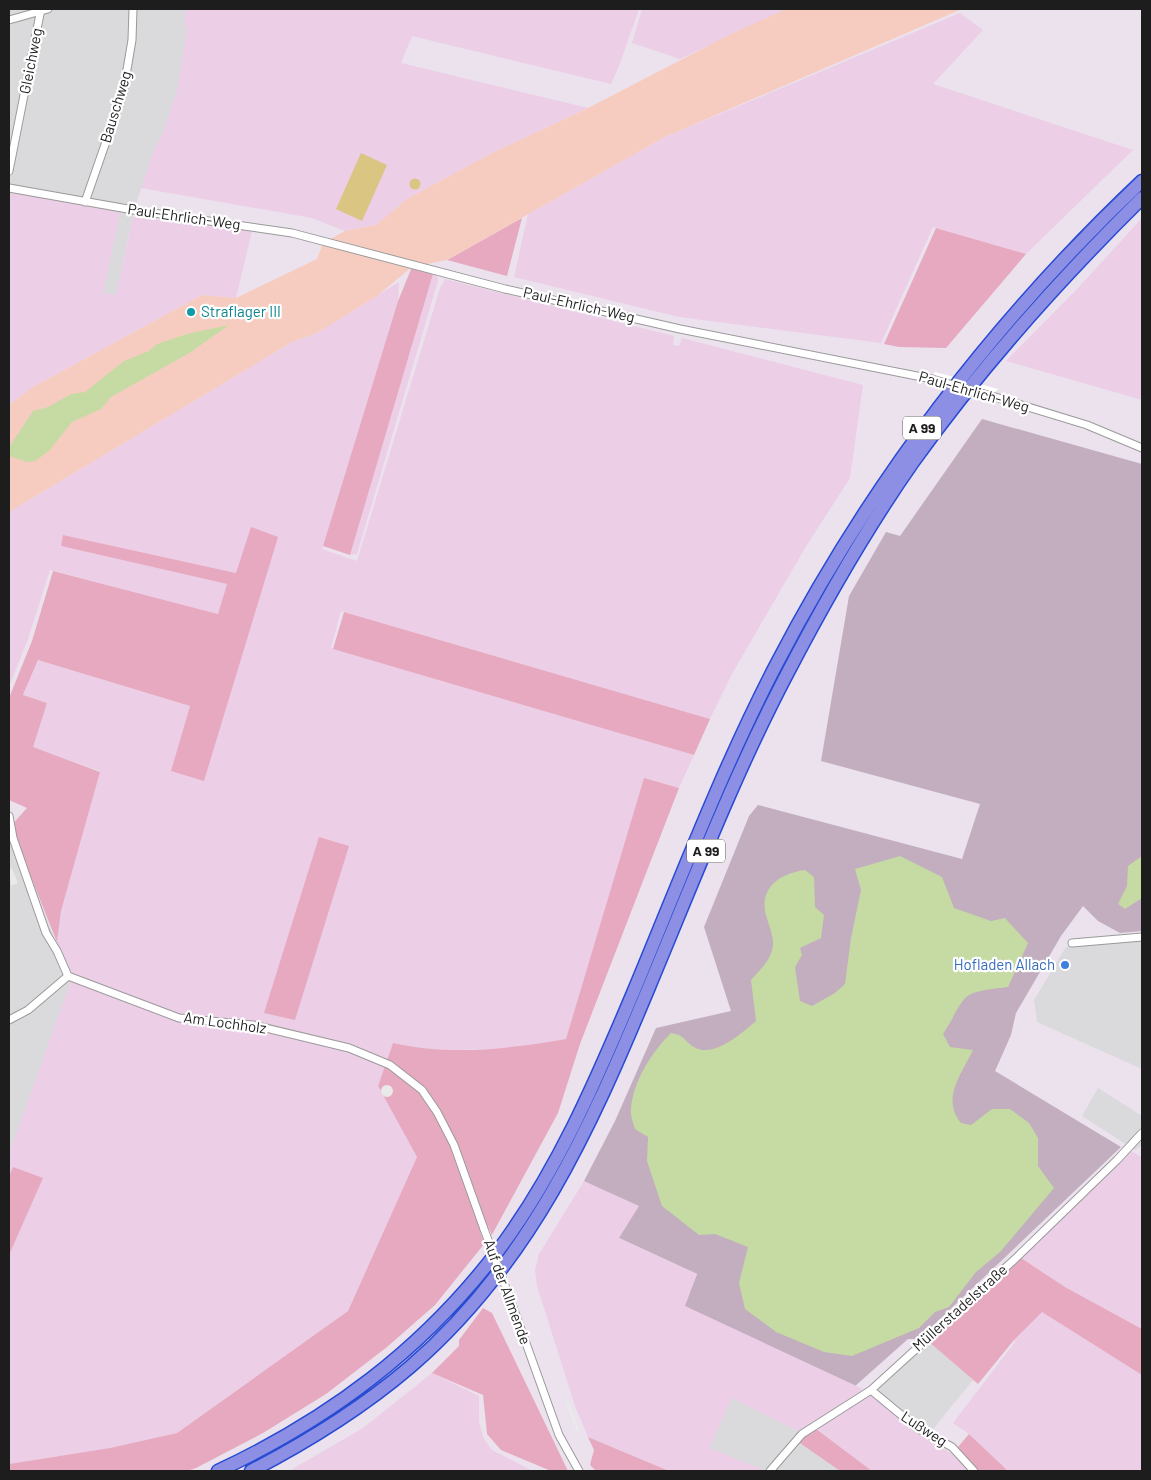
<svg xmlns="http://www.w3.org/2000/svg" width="1151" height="1480" font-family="Barlow,sans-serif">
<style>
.residential{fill:#dad9db}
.construction{fill:#c2aebf}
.farmland{fill:#eccee6}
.grass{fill:#e7a9bf}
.park{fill:#f7ccc0}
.pitch{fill:#dbc582}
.parking{fill:#e9e9e9}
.water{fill:#c6daa4}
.pier{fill:#fff}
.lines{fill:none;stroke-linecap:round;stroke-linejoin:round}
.minor-casing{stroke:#9a9a9a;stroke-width:9}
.motorway-casing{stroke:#284bd3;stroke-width:15}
.minor{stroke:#fff;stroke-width:7}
.motorway{stroke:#8c8fe4;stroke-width:12}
.minor-bridge-casing{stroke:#9a9a9a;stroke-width:9;stroke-linecap:butt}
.minor-bridge{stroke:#fff;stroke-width:7}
.culture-dot{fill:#0f9aa8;stroke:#fff;stroke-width:2}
.shop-dot{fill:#3f7fe0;stroke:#fff;stroke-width:2}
.labels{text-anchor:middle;stroke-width:4.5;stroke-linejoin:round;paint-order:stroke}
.shield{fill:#fff;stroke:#616161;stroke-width:1}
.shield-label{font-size:14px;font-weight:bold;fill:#1d1d1d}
.street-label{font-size:15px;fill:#1d1d1d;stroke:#fff}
.culture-label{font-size:15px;fill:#0d838f;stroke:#fff;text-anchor:start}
.shop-label{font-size:15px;fill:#366cbe;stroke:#fff;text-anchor:end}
</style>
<rect width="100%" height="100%" fill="#ebe2ee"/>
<path class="residential" d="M9 9H185V27L187 30 177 91 164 131 153 152 134 211 116 295 103 293 120 212 11 191 9 193Z
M9 834 18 845 71 981 9 1154Z
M1142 940V1069L1037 1022 1034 1000 1066 947 1091 942Z
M1098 1088 1142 1116V1145L1135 1150 1082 1116Z
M928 1340 973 1380 933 1429 917 1428 874 1393Z
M732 1398 800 1432 797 1441 840 1471H763L709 1448Z"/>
<path class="construction" d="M982 419 1142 464V931L1120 933 1098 921 1083 906 1061 936 1016 1013 1011 1035 995 1071 1121 1147 919 1339H908L854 1387 684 1306 697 1274 619 1238 584 1181 615 1121 656 1028 731 1011 704 927 749 816 758 805 962 859 980 804 821 761 849 596 886 532 900 536Z"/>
<path class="farmland" d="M185 9H639L619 66 611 84 412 36 401 63 588 108 492 153 407 199 376 225 345 231 312 218 141 188 153 152 164 131 177 91 187 30 185 27Z
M642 9H786L680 59 632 43Z
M960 13 983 30 933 84 1133 150 1026 254 933 227 881 343 679 317 514 277 528 214 665 137Z
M11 191 120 212 103 293 116 295 133 217 252 231 236 298 202 295 31 388 9 405V193Z
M1142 218V400L1006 361 1078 288Z
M433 274 437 276 438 281 357 554 350 555Z
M445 279 674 336 673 345 679 346 682 338 863 385 850 478 805 548 732 674 710 719 341 611 331 648 694 755 679 788 644 779 566 1040 511 1049 443 1050 417 1049 393 1043 378 1086 417 1157 348 1311 177 1433 110 1448 9 1464V1154L71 981 57 942 61 911 100 771 32 747 47 703 23 696 38 660 190 706 171 771 236 573 63 535 61 546 227 584 218 614 50 570 28 639 9 687V512L292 342 317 333 399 282 398 301 322 549 357 561 440 288Z
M1130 1151 1142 1157V1329L1065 1287 1021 1258 1064 1210Z
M584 1181 639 1206 619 1238 697 1274 685 1306 863 1389 800 1432 732 1398 709 1448 764 1470 763 1471H669L588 1437 575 1406 537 1286 535 1270 539 1254Z
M1041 1311 1142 1375V1471H1008L969 1434 953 1423 1015 1342 1014 1340Z
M432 1373 479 1396V1422L484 1439 492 1450 533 1471H289L363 1428Z
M868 1392 911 1429 952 1454 969 1471H872L816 1428Z"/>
<path class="grass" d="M522 218 507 276 447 260Z
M936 228 1026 254 946 348 899 347 884 344Z
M412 267 433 274 350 555 323 546 398 301Z
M251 527 278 537 204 781 171 771 190 706 38 660 23 695 47 703 33 747 100 772 61 911 57 942 18 845 9 828 27 808 9 800V698L32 641 53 571 218 614 227 584 61 546 63 535 236 573Z
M344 612 710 719 694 755 333 649Z
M644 778 679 788 580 1044 558 1113 493 1233 435 1305 387 1347 326 1394 263 1433 196 1468 187 1471H9V1464L110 1448 177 1433 348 1311 417 1157 378 1086 393 1043C450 1056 508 1049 566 1039Z
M319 837 349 846 295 1020 264 1013Z
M13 1167 43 1178 9 1255V1177Z
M1021 1258 1065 1287 1142 1329V1375L1042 1312 1014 1340 978 1384 928 1341Z
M483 1308 492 1313 568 1471H551L501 1450 487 1434 483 1395 432 1373 459 1346V1340Z
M815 1428 872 1471H840L797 1441Z
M969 1434 1008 1471H978L958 1447Z
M588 1437 669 1471H596L590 1465 594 1450Z"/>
<path class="park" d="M786 9H962L665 137 447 260 412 267 377 296 317 333 292 342 9 512V405L31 388 202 295 236 298 317 259 323 243 345 231 376 225 407 199 492 153 588 108 729 35Z"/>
<path class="pitch" d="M361 153 387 165 362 221 336 209Z
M409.5 184a5.5 5.5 0 1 1 11 0a5.5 5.5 0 1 1-11 0Z"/>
<path class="parking" d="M12 868 18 883 11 886 9 870Z
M381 1091a6 6 0 1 1 12 0a6 6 0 1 1-12 0Z
M568 1400 580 1431 577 1432 565 1401Z"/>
<path class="water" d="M229 325 191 352 111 397 101 409 72 422 49 451 35 461 27 462 9 456 10 446 33 411 48 407 71 394 85 392 124 361 149 351 157 344 187 334Z
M900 856 942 877 954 908 991 921 1005 918 1028 943 1008 987C957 993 969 993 943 1034L950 1047 973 1050C961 1075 941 1098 961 1123L971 1125 992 1109H1010L1029 1123 1038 1138V1166L1054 1188 1001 1251 976 1272 949 1307 935 1312 919 1328 852 1356 824 1352 776 1332 745 1309 739 1283 748 1247 715 1234 699 1235 662 1206 647 1161 648 1137 635 1129C633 1123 630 1115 631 1109 633 1081 652 1052 671 1033 685 1035 683 1040 694 1047 713 1059 742 1033 756 1021L751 980C761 969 774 957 773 941 772 931 767 921 765 911 761 885 783 873 805 870L814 877 815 907 824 915 821 938 800 948 802 955 795 967 800 1001 812 1006 835 993 845 984 851 938 861 890 855 869Z
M1142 856V898L1125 909 1118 904 1127 886 1128 866Z"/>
<path class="pier" d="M935 372 998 389 989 400 929 383Z
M488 1226 513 1292 506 1301 480 1231Z"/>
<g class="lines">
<g class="minor-casing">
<path id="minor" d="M9 20 48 9
M9 171 41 9
M9 188 139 211 292 233 505 289 680 329 932 379
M85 202 123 93 132 40 133 9
M992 396 1087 425 1142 448
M9 816 13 838 46 933 57 951 68 976
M1072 943 1142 937
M68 976 179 1018 253 1025 349 1048 390 1065 422 1090 437 1112 454 1145 484 1229
M9 1020 28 1010 68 976
M509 1296 559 1435 579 1471
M871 1390 917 1428 952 1447 974 1471
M770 1471 802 1434 871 1390 1016 1258 1117 1160 1142 1133"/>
</g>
<g class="motorway-casing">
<path id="motorway" d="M218 1471C329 1419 422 1350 497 1252 556 1174 595 1083 633 993 679 883 721 771 776 665 871 482 992 323 1142 181
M251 1471C307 1442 362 1408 410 1367 530 1264 590 1129 649 987 693 882 734 775 787 674 825 601 866 529 913 462 981 367 1059 280 1142 198"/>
</g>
<use href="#minor" class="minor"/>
<use href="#motorway" class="motorway"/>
<g class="minor-bridge-casing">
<path id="minor-bridge" d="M932 379 992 396
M484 1229 509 1296"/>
</g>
<use href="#minor-bridge" class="minor-bridge"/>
</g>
<circle class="culture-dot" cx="191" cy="312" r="5"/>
<circle class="shop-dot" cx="1065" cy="965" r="5"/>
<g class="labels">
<g class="shield">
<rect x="903" y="416.5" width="38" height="23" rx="4"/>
<rect x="687" y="839.5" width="38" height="23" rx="4"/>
</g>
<g class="shield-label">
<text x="922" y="433">A 99</text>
<text x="706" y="856">A 99</text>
</g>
<g class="street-label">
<text transform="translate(31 61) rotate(-79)" y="5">Gleichweg</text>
<text transform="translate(116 107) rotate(-73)" y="5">Bauschweg</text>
<text transform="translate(184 217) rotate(8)" y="5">Paul-Ehrlich-Weg</text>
<text transform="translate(579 305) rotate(13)" y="5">Paul-Ehrlich-Weg</text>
<text transform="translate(974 392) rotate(16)" y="5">Paul-Ehrlich-Weg</text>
<text transform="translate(225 1023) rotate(8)" y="5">Am Lochholz</text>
<text transform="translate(507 1292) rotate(70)" y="5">Auf der Allmende</text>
<text transform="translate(960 1308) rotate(-42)" y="5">Müllerstadelstraße</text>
<text transform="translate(924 1429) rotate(33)" y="5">Lußweg</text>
</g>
<g class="culture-label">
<text x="201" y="317">Straflager III</text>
</g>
<g class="shop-label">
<text x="1055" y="970">Hofladen Allach</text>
</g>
</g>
<rect width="1151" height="1480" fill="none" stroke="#1d1d1d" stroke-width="20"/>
</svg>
